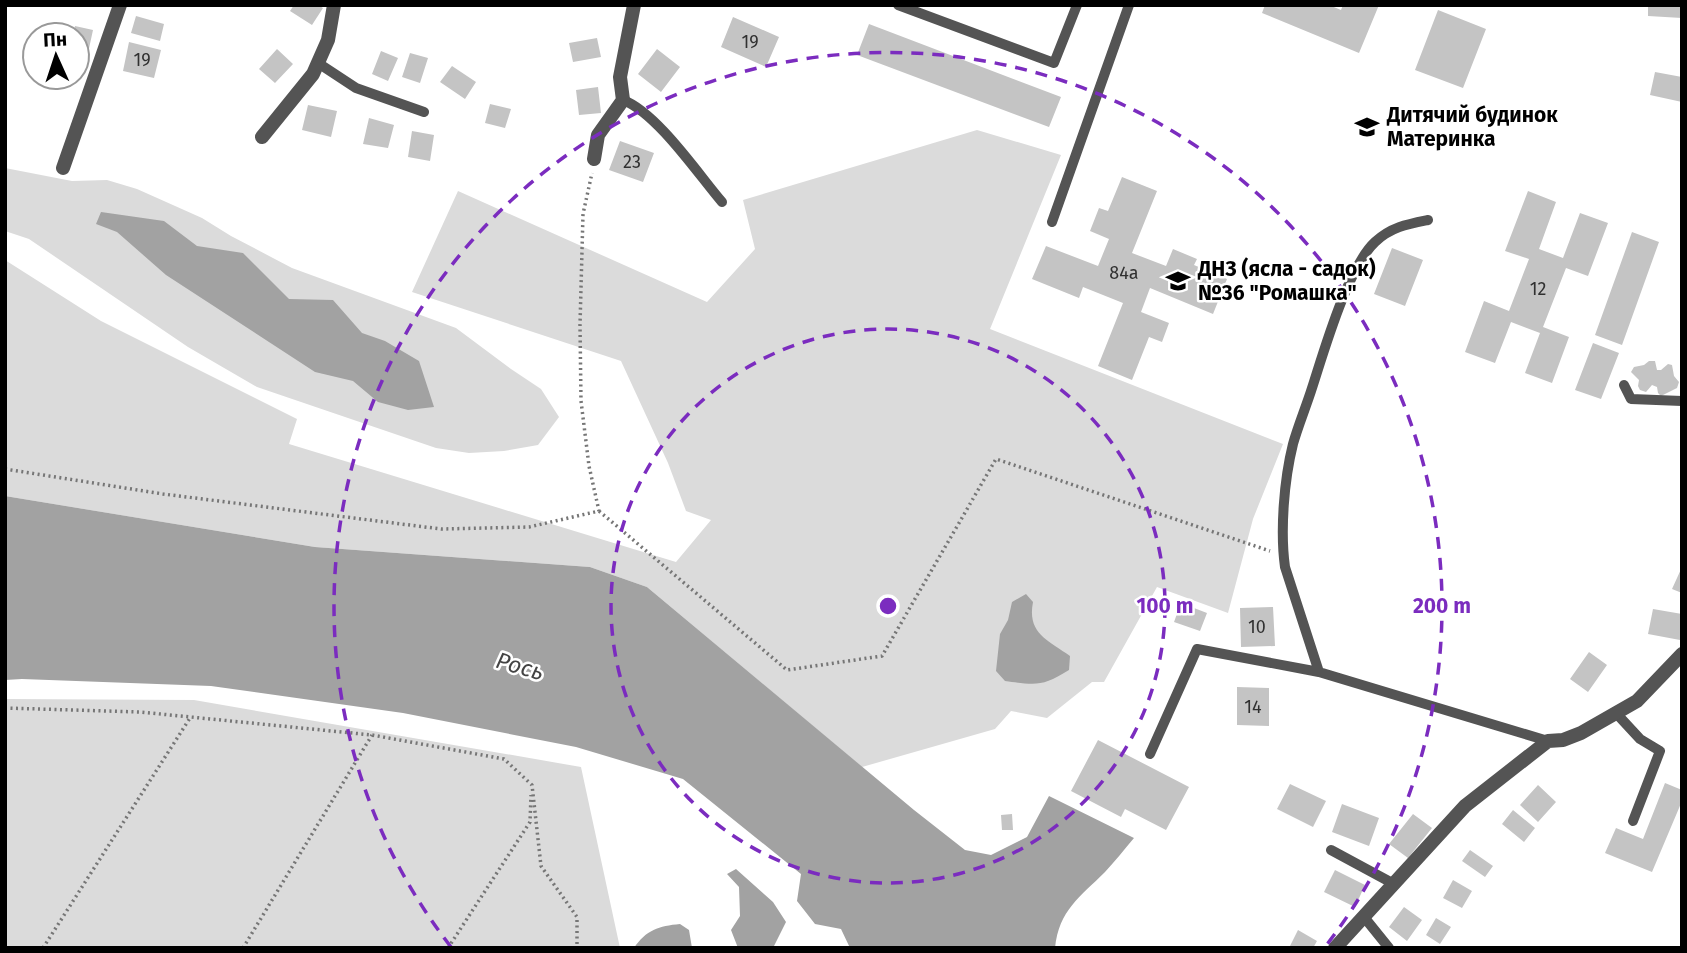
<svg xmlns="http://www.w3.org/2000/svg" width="1687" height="953" font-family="'Fira Sans',sans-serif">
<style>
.green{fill:#dbdbdb}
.water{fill:#a2a2a2}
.building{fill:#c4c4c4}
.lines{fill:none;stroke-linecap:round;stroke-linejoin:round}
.path{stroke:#767676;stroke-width:3.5;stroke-dasharray:2 3.5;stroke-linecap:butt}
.service{stroke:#545454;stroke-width:10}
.minor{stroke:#545454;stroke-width:14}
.ring{fill:none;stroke:#7b2cbf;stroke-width:3.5;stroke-dasharray:12 9}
.labels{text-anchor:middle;stroke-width:5;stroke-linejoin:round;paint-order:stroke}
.number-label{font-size:18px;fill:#313131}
.poi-label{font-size:21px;font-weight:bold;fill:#000;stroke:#fff;text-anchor:start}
.water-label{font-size:23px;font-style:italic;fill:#434343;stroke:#fff}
.centre{fill:#7b2cbf;stroke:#fff;stroke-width:3.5}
.ring-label{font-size:21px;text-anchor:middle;font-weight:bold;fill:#7b2cbf;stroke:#fff;stroke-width:5;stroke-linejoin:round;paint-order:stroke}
</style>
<rect width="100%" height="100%" fill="#fff"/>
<path class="green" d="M977 130 1061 155 990 329 1283 444 1253 519 1228 613 1157 587 1104 682H1092L1047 718 1011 711 995 729 862 767 647 587 590 567 315 547 5 496V260L101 321 297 419 289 444 676 562 711 520 686 511 668 463 621 361 412 292 458 191 707 302 755 249 743 200Z
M5 168 72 181 107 180 137 189 202 218 231 236 292 268 456 328 511 369 541 389 559 417 538 445 504 451 469 453 436 448 257 387 188 347 29 239 5 231Z
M5 699 194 700 581 767 620 948H5Z"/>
<path class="water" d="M101 212 164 221 197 246 243 253 289 299 333 300 362 333 385 341 419 361 434 407 408 410 378 402 353 381 315 372 166 275 117 232 96 224Z
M5 496 315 547 590 567 647 587 914 810 965 850 991 855 1027 837 1049 796 1134 838C1124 850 1115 861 1105 872 1080 897 1059 910 1055 948H850L841 929 815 924 797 901 801 874 683 779 576 747 403 713 211 686 22 679 5 680Z
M1026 594 1033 602C1027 633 1047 640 1070 656L1069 670C1042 687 1036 685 1005 681L996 671 1000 634 1008 620 1012 602Z
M736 869 773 902 786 922 773 948H738L731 930 740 916 739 887 727 874Z
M680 924 689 930 692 948H634C646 930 659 926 680 924Z"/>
<path class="building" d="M294 5H318L323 8 312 25 290 11Z
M1265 5H1329L1341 10 1343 5H1379L1359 53 1262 13Z
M1648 5H1682V18L1648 16Z
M1438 10 1486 29 1463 88 1415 70Z
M136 16 164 24 160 41 131 33Z
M733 17 779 37 766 67 721 47Z
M869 24 1061 97 1049 127 857 55Z
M75 26 93 30 88 53 77 51V35H73Z
M597 38 601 57 573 62 569 43Z
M129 42 161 50 154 78 123 71Z
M277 49 293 64 275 83 259 69Z
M657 49 680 67 661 92 638 74Z
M381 51 398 58 388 81 372 74Z
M410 53 428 58 420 83 402 77Z
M452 66 476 82 465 99 440 82Z
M1655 72 1682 77V102L1650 95Z
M598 87 601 113 579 115 576 90Z
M490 104 511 109 505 128 485 123Z
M308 105 337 111 331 137 302 130Z
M369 118 394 125 388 148 363 144Z
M412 131 434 135 430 161 408 157Z
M620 141 654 153 643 182 609 170Z
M1122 177 1157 191 1132 253 1166 266 1173 249 1197 259 1194 265 1227 279 1213 314 1150 288 1141 312 1169 323 1162 342 1149 337 1132 380 1098 366 1123 303 1083 287 1079 298 1032 279 1046 246 1098 266 1109 239 1090 231 1099 208 1108 211Z
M1528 191 1556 202 1539 249 1563 258 1580 213 1608 223 1588 276 1566 268 1543 327 1569 337 1552 383 1525 373 1540 333 1511 322 1495 363 1465 352 1484 301 1509 311 1529 259 1505 251Z
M1632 232 1659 242 1622 345 1595 335Z
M1392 248 1423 260 1405 306 1374 294Z
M1593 343 1619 353 1601 399 1575 390Z
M1649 361H1655L1657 370H1661L1668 364 1672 365 1674 376 1679 382 1677 388 1661 396 1658 393 1657 387 1652 385 1646 392 1640 390 1638 386 1639 380 1631 372 1634 367 1644 365Z
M1682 567V593L1672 589Z
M1181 603 1207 613 1200 631 1174 622Z
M1273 607 1275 646 1241 647 1240 608Z
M1653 609 1682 614 1680 640 1648 634Z
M1589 652 1607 665 1588 692 1570 679Z
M1237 687 1269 688V726L1237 725Z
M1098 740 1189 787 1166 830 1125 809 1121 817 1071 791Z
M1665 783 1682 790V801L1652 872 1605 853 1616 828 1643 839Z
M1290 784 1326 801 1313 827 1277 809Z
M1538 785 1556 802 1538 822 1520 805Z
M1342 804 1379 818 1369 846 1332 832Z
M1513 810 1535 828 1524 842 1502 824Z
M1012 814 1013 830H1002L1001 815Z
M1413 814 1432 828 1408 858 1389 844Z
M1470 850 1493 866 1485 877 1462 861Z
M1335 870 1365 885 1355 907 1324 892Z
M1453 880 1472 891 1462 908 1443 898Z
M1404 907 1422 920 1407 941 1389 927Z
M1436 918 1451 927 1440 944 1426 935Z
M1298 930 1317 941 1313 948H1289Z"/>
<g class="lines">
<path class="path" d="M5 469 163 494 441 529 529 527 599 511 589 466 581 401 580 325 583 214 592 173
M599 511 787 670 882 656 996 459 1270 551
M5 708 140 712 372 735 504 759 532 785 541 866 577 917V948
M43 948 190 718
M243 948 372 735
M448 948 530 822 531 795"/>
<path class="service" d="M898 5 1054 63 1077 5
M318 63 356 88 424 112
M623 100C657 113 698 174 722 202
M1052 222 1129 5
M1624 385 1631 399 1682 401
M1319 672 1285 567C1280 531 1284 480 1293 444 1298 426 1306 407 1312 388 1324 351 1348 267 1375 242 1391 227 1408 224 1428 220
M1615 712 1640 739 1660 751 1633 821
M1150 754 1197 649 1319 672 1548 741
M1331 850 1394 884
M1364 917 1389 948"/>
<path class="minor" d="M262 137 313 74 328 40 334 5
M594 159 598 135 623 100 620 77 634 5
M63 168 120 5
M1335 948 1465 806 1548 741 1563 740 1581 733 1637 701 1682 654"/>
</g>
<g class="ring">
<circle cx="888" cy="606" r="277"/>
<path d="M451 947A554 554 0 1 1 1325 947"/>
</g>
<defs>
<g id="school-bare" transform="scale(1.89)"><path d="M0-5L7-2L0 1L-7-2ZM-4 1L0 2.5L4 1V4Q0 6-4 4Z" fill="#000" stroke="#fff" stroke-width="2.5" paint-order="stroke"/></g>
</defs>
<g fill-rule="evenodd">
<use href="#school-bare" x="1367" y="127"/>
<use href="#school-bare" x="1178" y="281"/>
</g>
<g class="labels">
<g class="number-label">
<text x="750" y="48">19</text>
<text x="142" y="66">19</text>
<text x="632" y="168">23</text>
<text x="1124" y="279">84а</text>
<text x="1538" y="295">12</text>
<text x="1257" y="633">10</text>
<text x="1253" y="713">14</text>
</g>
<g class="poi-label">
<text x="1387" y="122">Дитячий будинок<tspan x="1387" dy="24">Материнка</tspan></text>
<text x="1198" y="276">ДНЗ (ясла - садок)<tspan x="1198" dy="24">№36 "Ромашка"</tspan></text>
</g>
<g class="water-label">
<text transform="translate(520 666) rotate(16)" y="8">Рось</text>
</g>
</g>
<circle cx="888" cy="606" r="10" class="centre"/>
<g class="ring-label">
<text x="1165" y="613">100 m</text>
<text x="1442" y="613">200 m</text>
</g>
<rect width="1687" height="953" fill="none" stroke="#000000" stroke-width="14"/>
<g transform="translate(56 56) rotate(357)"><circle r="33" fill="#ffffff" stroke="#999999" stroke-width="2"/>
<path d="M0-5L12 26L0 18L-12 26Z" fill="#000000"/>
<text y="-10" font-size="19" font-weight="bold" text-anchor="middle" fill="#000000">Пн</text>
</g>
</svg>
